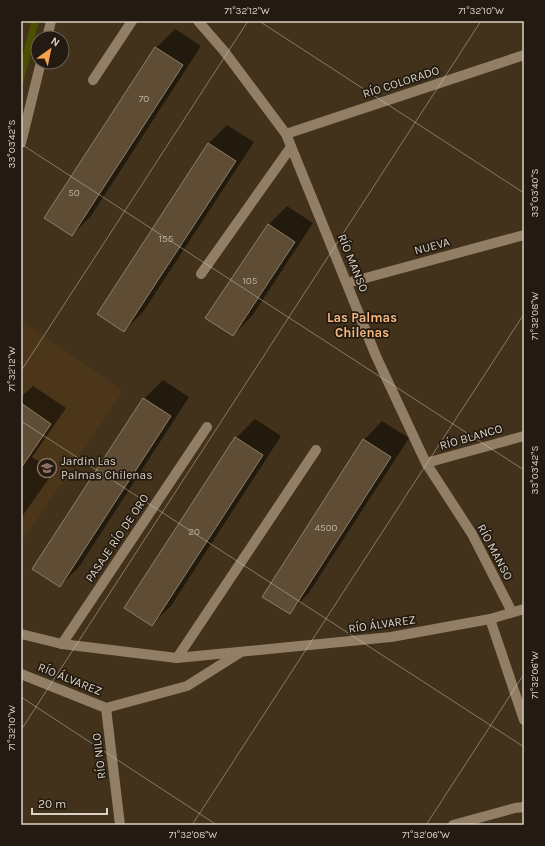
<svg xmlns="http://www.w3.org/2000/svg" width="545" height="846" font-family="Karla,sans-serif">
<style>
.built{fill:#4b3619}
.green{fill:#4c4e00}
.shadow{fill:#0007}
.building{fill:#5e4c35;stroke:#917e65}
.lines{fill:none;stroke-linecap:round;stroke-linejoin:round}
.street{stroke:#917e65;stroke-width:10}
.secondary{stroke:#917e65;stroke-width:10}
.ticks{fill:none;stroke:#dad0c3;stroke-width:1;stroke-opacity:0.45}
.labels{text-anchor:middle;stroke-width:3.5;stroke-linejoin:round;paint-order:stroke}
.number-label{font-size:10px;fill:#bbafa0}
.street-label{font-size:12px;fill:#dad0c3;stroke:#231b11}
.poi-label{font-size:12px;fill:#dad0c3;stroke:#231b11;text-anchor:start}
.neighbourhood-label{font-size:13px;font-weight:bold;fill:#f6b882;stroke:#231b11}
.neatline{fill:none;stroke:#dad0c3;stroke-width:1.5}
.ticks-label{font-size:10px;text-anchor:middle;fill:#dad0c3}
</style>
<rect width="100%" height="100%" fill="#42321b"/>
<path class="built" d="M21 320 123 391 21 544Z"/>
<path class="green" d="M31 21H39L21 92V62Z"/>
<path class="shadow" d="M175 29 201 46 91 216 72 235 156 48Z
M227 125 254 142 143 312 124 331 208 144Z
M287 206 313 223 252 316 233 335 268 225Z
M163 380 189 397 79 567 60 586 144 399Z
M33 386 66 408 32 457 54 471 21 518V397Z
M255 419 281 436 171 606 152 624 126 607 236 438Z
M382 421 409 438 308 594 289 613 364 440Z"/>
<path class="building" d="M155 47 183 65 72 236 44 218Z
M208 143 236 161 124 332 97 314Z
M268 224 295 242 233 336 205 318Z
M143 398 171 416 60 587 32 569Z
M21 403 51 424 21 468Z
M235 437 263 455 152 626 124 608Z
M363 439 391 457 290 614 262 597Z"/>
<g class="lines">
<path class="street" d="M198 21 224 51 286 134 376 356 426 463 472 534 512 612
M47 38 51 21
M93 80 132 21
M286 134 524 55
M21 143 41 62
M201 274 291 147
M347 283 524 235
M426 463 524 436
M490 619 524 720
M62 644 207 427
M177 658 316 450
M21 674 106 708 187 686 241 652
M106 708 120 825
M453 825 515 808 524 807"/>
<path class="secondary" d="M21 634 62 644 177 658 391 637 490 619 524 609"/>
</g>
<path class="ticks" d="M259 21 524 193M21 144 524 470M21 371 248 21M21 421 524 747M21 697 217 825M21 730 481 21M192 825 524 314M426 825 524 674"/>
<defs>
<g id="school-ring" transform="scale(1)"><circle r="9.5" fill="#231b11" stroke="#8d6e63" stroke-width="1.5"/><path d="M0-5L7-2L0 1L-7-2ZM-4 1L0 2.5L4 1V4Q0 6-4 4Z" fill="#8d6e63"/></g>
</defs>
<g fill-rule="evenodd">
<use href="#school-ring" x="47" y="468"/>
</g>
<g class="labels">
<g class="number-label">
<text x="144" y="102">70</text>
<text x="74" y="196">50</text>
<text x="166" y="242">155</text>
<text x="250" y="284">105</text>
<text x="326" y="531">4500</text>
<text x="194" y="535">20</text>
</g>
<g class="street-label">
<text transform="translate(401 82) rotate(-18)" y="4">RÍO COLORADO</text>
<text transform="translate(432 246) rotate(-15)" y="4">NUEVA</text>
<text transform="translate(353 263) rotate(68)" y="4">RÍO MANSO</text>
<text transform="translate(471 437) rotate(-16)" y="4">RÍO BLANCO</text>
<text transform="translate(117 538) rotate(-56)" y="4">PASAJE RÍO DE ORO</text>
<text transform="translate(495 552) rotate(62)" y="4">RÍO MANSO</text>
<text transform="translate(382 624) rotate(-8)" y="4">RÍO ÁLVAREZ</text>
<text transform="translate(70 679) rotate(22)" y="4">RÍO ÁLVAREZ</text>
<text transform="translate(99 756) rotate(-97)" y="4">RÍO NILO</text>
</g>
<g class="poi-label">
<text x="61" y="465">Jardin Las<tspan x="61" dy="14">Palmas Chilenas</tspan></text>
</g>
<g class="neighbourhood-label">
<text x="362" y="322">Las Palmas<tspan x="362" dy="15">Chilenas</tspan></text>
</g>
</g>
<rect width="545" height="846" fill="none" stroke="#231b11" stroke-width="44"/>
<g transform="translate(50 50) rotate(33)"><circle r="19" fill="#231b11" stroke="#6c6358"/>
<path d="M0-3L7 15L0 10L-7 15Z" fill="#f8a04b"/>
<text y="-6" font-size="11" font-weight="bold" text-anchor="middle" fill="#dad0c3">N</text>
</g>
<path d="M32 808v6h75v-6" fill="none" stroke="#dad0c3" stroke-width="2"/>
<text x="38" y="808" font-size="12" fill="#dad0c3" stroke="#231b11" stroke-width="3" paint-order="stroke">20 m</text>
<rect x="22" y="22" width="501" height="802" class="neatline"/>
<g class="ticks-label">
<text x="247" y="14">71°32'12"W</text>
<text x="481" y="14">71°32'10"W</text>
<text transform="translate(11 144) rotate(-90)" y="4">33°03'42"S</text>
<text transform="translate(534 193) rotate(-90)" y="4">33°03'40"S</text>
<text transform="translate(534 316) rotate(-90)" y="4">71°32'08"W</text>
<text transform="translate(11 369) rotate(-90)" y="4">71°32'12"W</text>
<text transform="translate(534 470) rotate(-90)" y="4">33°03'42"S</text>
<text transform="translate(534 675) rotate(-90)" y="4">71°32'06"W</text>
<text transform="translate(11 728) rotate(-90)" y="4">71°32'10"W</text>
<text x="193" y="838">71°32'08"W</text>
<text x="426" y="838">71°32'06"W</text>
</g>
</svg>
